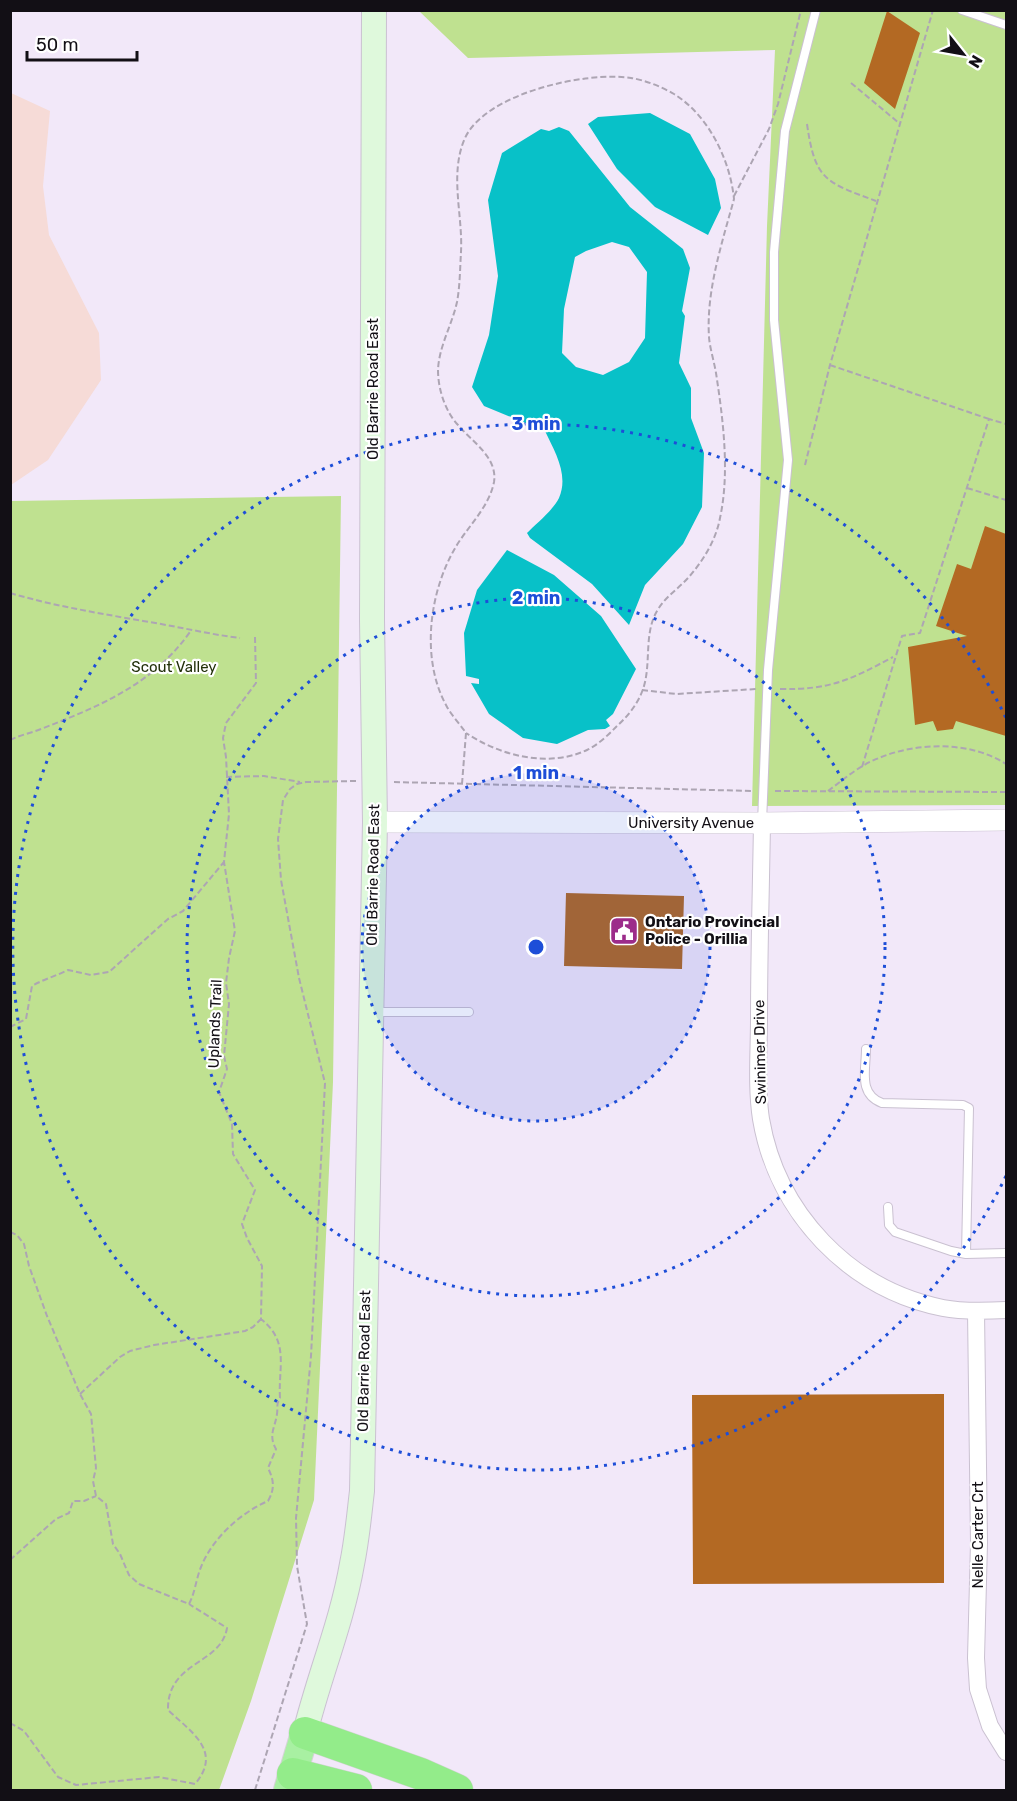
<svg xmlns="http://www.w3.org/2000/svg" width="1017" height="1801" font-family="Rubik,sans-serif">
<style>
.industrial{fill:#f6dbd7}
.green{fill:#bfe190}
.water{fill:#08c1c8;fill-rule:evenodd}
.building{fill:#b36923}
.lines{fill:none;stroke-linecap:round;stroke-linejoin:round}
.service-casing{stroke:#cac1d1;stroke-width:10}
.minor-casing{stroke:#cac1d1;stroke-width:18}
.tertiary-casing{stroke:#cac1d1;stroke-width:22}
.secondary-casing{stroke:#cac1d1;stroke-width:26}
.trunk-casing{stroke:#d4d4d5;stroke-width:30}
.motorway-casing{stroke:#d4d4d5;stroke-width:33}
.path{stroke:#ada5b3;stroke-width:2;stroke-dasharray:6 3;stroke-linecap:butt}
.service{stroke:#fff;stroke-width:8}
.minor{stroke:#fff;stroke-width:16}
.tertiary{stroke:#fff;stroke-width:21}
.secondary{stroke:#dff9dc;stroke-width:24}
.trunk{stroke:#a8f0a2;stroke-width:28}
.motorway{stroke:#93ec8a;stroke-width:32}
.ring{fill:none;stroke:#1d4ed8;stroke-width:3;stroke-dasharray:3 6}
.labels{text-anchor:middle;stroke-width:4.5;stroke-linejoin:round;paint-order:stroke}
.street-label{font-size:15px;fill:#120f15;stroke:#fff}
.park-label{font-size:15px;fill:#22300a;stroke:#fff}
.poi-label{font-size:15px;font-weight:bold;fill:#120f15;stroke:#fff;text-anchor:start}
.centre{fill:#1d4ed8;stroke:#fff;stroke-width:3}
.ring-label{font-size:18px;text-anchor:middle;font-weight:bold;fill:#1d4ed8;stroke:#fff;stroke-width:4.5;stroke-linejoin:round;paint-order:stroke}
</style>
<rect width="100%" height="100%" fill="#f2e8f9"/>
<path class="industrial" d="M11 93 50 111 43 186 49 235 99 333 101 380 48 460 11 485Z"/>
<path class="green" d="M419 11H1006V805L752 806 767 226 775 50 468 58Z
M341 496 333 1082 314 1500 251 1701 219 1790H11V501Z"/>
<path class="water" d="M650 113 690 134 715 179 721 208 708 235 655 207 617 169 588 124 598 117Z
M559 127 569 131 630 207 683 249 690 268 682 311 685 316 679 363 691 388V418L704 453 702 507 683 544 645 585 629 625 592 584 530 538 527 533C536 524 554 509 559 498 569 475 555 452 545 431L484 406 472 387 489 335 498 276 488 200 502 153 541 129 549 131ZM612 242 629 247 647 272 645 338 629 362 603 375 576 367 562 353 564 309 575 257 586 251Z
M507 550 554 575 601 616 636 669 613 714 606 720 610 726 605 729 588 730 557 744 523 738 489 714 471 683 479 684V679L466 676 464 633 477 590Z"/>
<path class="building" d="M887 11 920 33 895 109 864 83Z
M985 526 1006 534V736L956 721 953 729 937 731 933 721 915 725 908 647 967 636 936 626 957 564 971 569Z
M566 893 684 896 682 969 564 966Z
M944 1394V1583L693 1584 692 1395Z"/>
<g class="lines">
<g class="service-casing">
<path id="service" d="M962 10 1006 25
M762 823 768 670 788 460 774 320V252L785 131 816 10
M374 1012H469
M866 1049C866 1070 858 1094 882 1103L963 1105 969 1108 966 1254
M888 1207 889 1225 895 1232 951 1251 966 1254 1006 1253"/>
</g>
<g class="minor-casing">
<path id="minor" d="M762 823C761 888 759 954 759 1019 759 1052 756 1087 761 1119 777 1213 849 1289 943 1308 963 1312 986 1311 1006 1310
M976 1311 979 1543 976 1658 978 1689 990 1726 1006 1752"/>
</g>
<g class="tertiary-casing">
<path id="tertiary" d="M375 822 762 823 1006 820"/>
</g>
<g class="secondary-casing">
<path id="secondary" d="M305 1733C319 1676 342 1622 352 1564 357 1540 359 1516 362 1491L375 822 372 620 374 10"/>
</g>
<g class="trunk-casing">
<path id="trunk" d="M288 1790 305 1733"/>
</g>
<g class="motorway-casing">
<path id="motorway" d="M305 1733 421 1774 457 1790
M293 1774 356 1790"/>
</g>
<path class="path" d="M851 83 899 123
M807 124C815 180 825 182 876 201
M734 196 769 129 778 104 801 10
M830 365 989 419
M805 465 830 365 933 10
M967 488 1006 500
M1006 523V521
M10 593C54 606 98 613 143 621 176 626 207 634 240 638
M255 637 256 683 226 723 223 738 226 757 229 814 224 862 235 931 229 958 226 983 229 1004 224 1056 227 1069 219 1092 232 1124 233 1154 255 1190 242 1224 247 1238 262 1266 261 1319
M780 689C830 690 850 680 893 657
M642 690 676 694 756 689
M10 740C20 735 31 733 41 729 100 706 152 685 190 632
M862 767 902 636 920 633 989 419 1006 424
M226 777 264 776 300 782
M394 782 752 791
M462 784 466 733C460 724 451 715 446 705 421 659 429 594 454 550 466 528 489 508 494 482 498 457 471 441 458 425 445 411 438 389 438 370 439 346 452 325 457 302 460 286 460 268 461 252 463 215 449 174 465 138 486 93 586 71 631 78 645 80 662 87 674 94 708 115 730 159 734 199 722 243 706 291 709 337 710 349 714 361 716 373 723 419 730 472 720 518 716 540 703 561 688 578 678 589 665 597 657 611 644 633 651 662 644 686 639 703 628 716 616 727 608 735 598 745 587 750 548 768 501 756 466 733
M775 791 1006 792
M828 791C844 779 860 765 879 758 917 742 971 741 1006 764
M10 1027 26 1019 32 986C44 979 56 976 68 970L91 975 109 972 168 919 183 911 224 862
M10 1232 17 1235 24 1244 29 1266 47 1316 80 1394 91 1414 96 1468 93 1481 96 1496 106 1504 113 1544 120 1554 129 1575 139 1584 189 1604C195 1593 196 1579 201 1567 212 1539 240 1513 268 1501 275 1489 274 1480 268 1468L276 1449C268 1435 275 1428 277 1414 278 1407 276 1404 280 1398 278 1367 290 1342 261 1319
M80 1394 120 1357 130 1351 154 1345 245 1331 253 1327 261 1319
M10 1560 56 1519 69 1513 73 1501H84L96 1496
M10 1723 24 1731 58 1777 76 1785 159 1777 195 1784C223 1751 191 1732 168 1710 167 1661 221 1665 227 1628L189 1604
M255 1790 307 1624 297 1566 296 1518 311 1356 325 1083 299 978 281 880 278 839 283 800 290 789 297 784 306 782 356 781"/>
<use href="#service" class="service"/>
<use href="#minor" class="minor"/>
<use href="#tertiary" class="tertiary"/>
<use href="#secondary" class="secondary"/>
<use href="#trunk" class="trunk"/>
<use href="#motorway" class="motorway"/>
</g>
<circle cx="536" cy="947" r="174" fill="#1d4ed8" fill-opacity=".12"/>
<g class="ring">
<circle cx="536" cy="947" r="174"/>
<circle cx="536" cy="947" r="349"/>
<path d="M1006 1176A523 523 0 1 1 1006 718"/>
</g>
<defs>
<g id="civic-square" transform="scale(1.5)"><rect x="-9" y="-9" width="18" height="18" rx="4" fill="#9c2c8a" stroke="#fff"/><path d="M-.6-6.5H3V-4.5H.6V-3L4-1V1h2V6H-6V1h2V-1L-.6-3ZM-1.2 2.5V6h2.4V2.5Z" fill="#fff"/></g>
</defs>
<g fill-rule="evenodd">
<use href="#civic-square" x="624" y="931"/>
</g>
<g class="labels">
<g class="street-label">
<text transform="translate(373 389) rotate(-90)" y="5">Old Barrie Road East</text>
<text x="691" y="828">University Avenue</text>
<text transform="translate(373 875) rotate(-89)" y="5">Old Barrie Road East</text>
<text transform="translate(215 1024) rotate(-88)" y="5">Uplands Trail</text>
<text transform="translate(760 1052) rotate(-91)" y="5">Swinimer Drive</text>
<text transform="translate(364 1361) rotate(-89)" y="5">Old Barrie Road East</text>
<text transform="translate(978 1535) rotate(-90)" y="5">Nelle Carter Crt</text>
</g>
<g class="park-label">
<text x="174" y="672">Scout Valley</text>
</g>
<g class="poi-label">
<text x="645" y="927">Ontario Provincial<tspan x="645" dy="17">Police - Orillia</tspan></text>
</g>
</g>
<circle cx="536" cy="947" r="9" class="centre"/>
<g class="ring-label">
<text x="536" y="430">3 min</text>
<text x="536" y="604">2 min</text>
<text x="536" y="779">1 min</text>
</g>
<rect width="1017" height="1801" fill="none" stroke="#120f15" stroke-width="24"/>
<g transform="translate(963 54) rotate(121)" stroke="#ffffff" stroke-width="4.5" paint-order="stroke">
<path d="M0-4.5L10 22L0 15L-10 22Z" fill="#120f15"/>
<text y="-9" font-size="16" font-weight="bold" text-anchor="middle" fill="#120f15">N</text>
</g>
<path d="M27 51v9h110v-9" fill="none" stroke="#120f15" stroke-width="3"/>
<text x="36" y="51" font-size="18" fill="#120f15" stroke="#ffffff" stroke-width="4.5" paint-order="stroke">50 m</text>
</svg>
